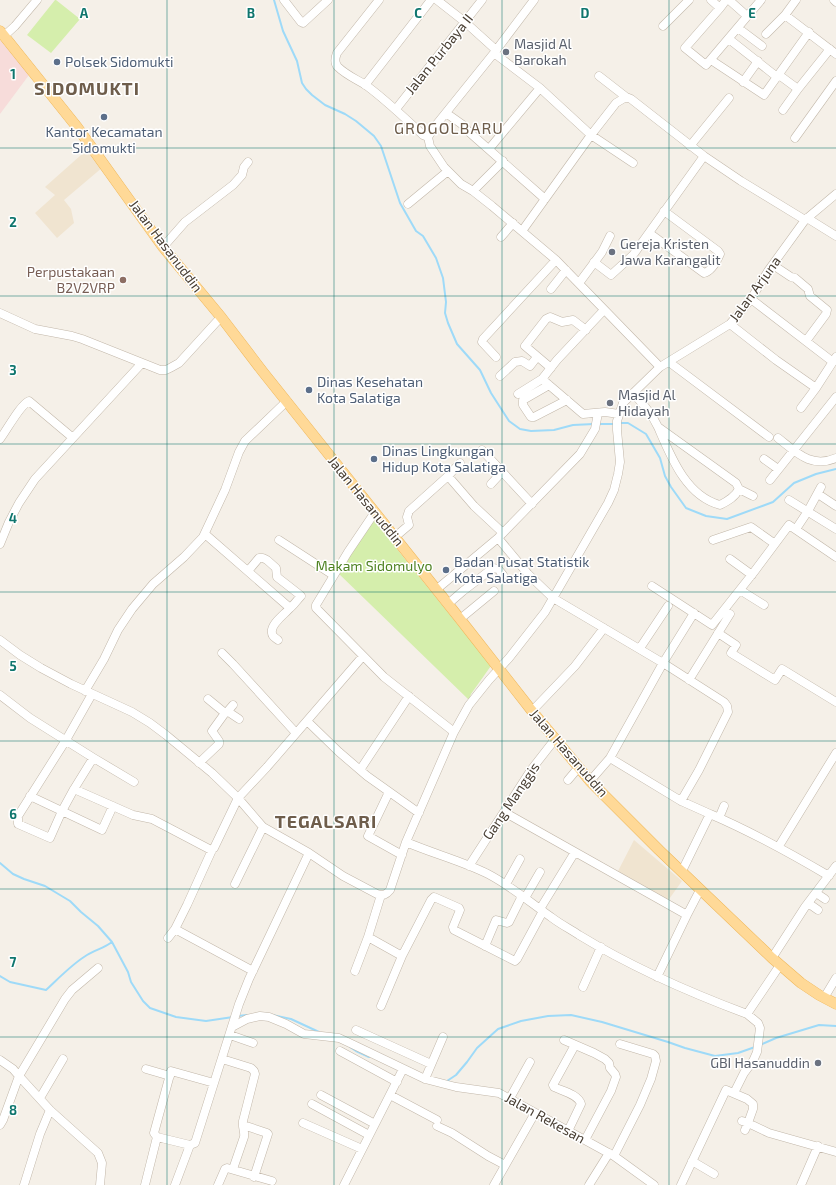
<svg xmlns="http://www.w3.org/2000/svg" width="836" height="1185" font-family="'Exo 2',sans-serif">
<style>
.education{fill:#f0e4d0}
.medical{fill:#f7dcda}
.green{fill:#d5eeac}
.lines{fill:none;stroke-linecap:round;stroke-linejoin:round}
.stream{stroke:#9edaf8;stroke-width:2}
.minor-casing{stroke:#c2b7a9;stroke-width:9}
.major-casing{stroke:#f0b85b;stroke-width:11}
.minor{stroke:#fff;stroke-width:8}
.major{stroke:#ffd997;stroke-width:10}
.grid{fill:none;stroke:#0f766e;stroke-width:1;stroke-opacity:0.55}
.worship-dot{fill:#6b7280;stroke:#fff;stroke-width:1.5}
.service-dot{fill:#5c6f8a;stroke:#fff;stroke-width:1.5}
.education-dot{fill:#8d6e63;stroke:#fff;stroke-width:1.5}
.labels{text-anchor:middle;stroke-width:3;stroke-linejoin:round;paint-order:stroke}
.worship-label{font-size:14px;fill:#5b616d;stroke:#fff;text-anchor:start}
.street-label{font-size:14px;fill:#4a4035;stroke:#fff}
.service-label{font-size:14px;fill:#4e5e75;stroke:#fff;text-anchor:start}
.education-label{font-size:14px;fill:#785e54;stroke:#fff;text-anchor:end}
.park-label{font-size:14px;fill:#4e8222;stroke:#fff}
.quarter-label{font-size:16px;letter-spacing:1px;fill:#6e5d4b;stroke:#fff}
.district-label{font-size:18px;font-weight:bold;letter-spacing:1px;fill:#6e5d4b;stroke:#fff}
.grid-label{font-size:13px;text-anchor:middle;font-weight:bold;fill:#0f766e;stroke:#fff;stroke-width:3;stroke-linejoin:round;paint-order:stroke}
</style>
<rect width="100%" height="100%" fill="#f5f0e8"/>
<path class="education" d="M90 147 103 167 64 200 71 209 74 223 57 238 35 213 55 195 45 187Z
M634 840 682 881 667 902 617 873Z"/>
<path class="medical" d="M0 40 29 75 0 114Z"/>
<path class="green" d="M55 0H56L80 19 51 53 27 35Z
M372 518 466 635 493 663 471 694 469 700 336 571Z"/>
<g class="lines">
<path class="stream" d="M274 0 283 31 297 61 302 83 306 89 312 95 325 105 345 114 356 121 374 136 381 146 400 203 416 231 423 236 436 258 443 278 446 302 445 313 448 323 457 344 480 370 491 393 509 421 520 429 531 431 554 430 573 425 594 424
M619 423H628L646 434 660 458 665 476 671 487 686 508 706 516 727 519 773 502 794 483 816 474 836 469
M599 424H614
M0 863 13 874 24 879 45 886 70 901 81 912 98 926 112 942 128 972 131 982 143 1001 150 1008 176 1017 206 1021 233 1017
M0 976 10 982 46 990C59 978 72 964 87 955 95 950 104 948 112 942
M263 1013 291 1019 319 1032
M238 1016 247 1015
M760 1045 776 1038 819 1025 836 1026
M350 1047 356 1051 369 1057
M447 1081 456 1075 467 1062 477 1048 498 1029 521 1021 548 1016 571 1015 602 1022 668 1042 685 1048 715 1056 738 1053 755 1047"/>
<g class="minor-casing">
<path id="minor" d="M284 0 301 22 303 23 328 0
M379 0 337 53C335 58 334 63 338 67 346 75 358 80 367 86 387 101 405 118 423 135L428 137
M437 0 465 22 496 50
M534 0 494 53 436 125 428 137 430 146 444 167 461 184 473 191 492 206 556 260 660 367
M711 0 720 8 726 0
M729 0 747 16
M796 0 785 15 836 54
M834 0 836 2
M720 8 685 48 706 65 761 0
M663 26 689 0
M738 28 762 46
M766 34 785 15
M4 36 15 26 37 0
M729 39 777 77
M494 53 540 88 591 135 633 163
M711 60 764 95 809 32
M779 75 798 89
M599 76 626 97
M743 82 758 61
M365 85 431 0
M396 109 482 0
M783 110 798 89 830 49
M446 113 463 125 469 132 545 199
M795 138 836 81
M690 146 729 98
M489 149 540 88
M473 191 503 161
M408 204 448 171
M807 218 836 236
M522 231 591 135 616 103 626 97 631 99 704 156 741 181 805 220
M649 233 704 273C712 271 717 261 720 254L718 251 664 211
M501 237 513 223
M163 247 185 222 233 185 242 175 244 167 248 162
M594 262 611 275 633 255 704 156
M773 265 791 277 795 278 808 289 810 296 827 310 826 314 806 341
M579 283 602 252 610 236
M551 289 566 270
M751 299 833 362
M604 310 557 360 542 379 583 414 605 412 619 414
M0 313 35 329 72 336 82 339 160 370H166L170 368 179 363 221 317
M730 324 776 360 816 388 836 357
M496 357 482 342 483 339 556 260
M669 362 769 437
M551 368 525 346 546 319 550 317 562 322 573 320 586 330
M500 376 515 362 522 361 530 366 537 357
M549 385 523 400V405L531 417H534L567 400
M633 393C643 404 652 414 658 427L736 483 739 489 753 496
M518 394 542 379
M801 408 816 388
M658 427C671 457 686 496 720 505 728 501 735 497 739 489
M778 438C796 452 811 469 836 458
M0 439C7 430 20 405 29 401L73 438
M482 450 532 504
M764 459 778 469
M448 476 474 506 503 533
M770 480 836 397
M491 484 502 472
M818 494 836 506
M789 500 836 529
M375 512 348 552 316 605V608L384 677 454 732
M796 529 808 511 821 487
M205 534 290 608
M395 537 409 525 407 517 409 511 448 476 460 463
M498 538 580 454 595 429 598 413
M279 540 333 575
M713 540 751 527 775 544
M0 544 9 522 19 503 35 479 142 363
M730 559 752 575
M248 571 259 558H263L267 560 276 568 277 577 300 595 301 596C297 600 294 605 290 608 285 614 270 624 272 633 272 637 276 638 278 640
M652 586 712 625 754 572 789 525 836 557
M437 589 498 538 528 574 553 598 663 663 610 758 681 801 710 814 682 871
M740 590 764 605
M448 604 463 591 493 568 498 569 503 575
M460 619 494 591
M718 633 736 645 731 653 775 680 782 669 836 702
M0 640 20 655 41 668 71 684 132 712 150 723 166 735 212 773 238 798 263 827 309 853 343 876 377 894C383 896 386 895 390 890L406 842 454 732 469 705 489 680 509 658 545 612 608 503 614 490 618 474 620 462 617 430V421L623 403 660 367 730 324 751 299 768 271 805 220 836 194
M640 648 668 606
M222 653 233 664 296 733
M689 680 730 614
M85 691 104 659 118 630 132 609 153 584 184 557 203 537 225 490 239 452 245 441 287 401
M92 694 66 740 18 816V824L50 838 62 811 74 789 133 815 152 819 211 850 214 848 238 798 267 767 363 656
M0 695 30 718 92 757V760L74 789
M208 699 225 713
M532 711 575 666 604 628
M227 712 233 705
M307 721 339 752 367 776 419 813
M92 757 134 782
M199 763 219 744V741L212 731 225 713 227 712 230 713 239 719
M360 770 409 696
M568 780 579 767
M590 781 610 758
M389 792 368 836 402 855
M30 796 102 830 113 806
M681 801 699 770 728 712 727 706 724 702 663 663 694 613
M504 812 687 915
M710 814C752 832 790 853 829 876
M719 818 724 806
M406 842C434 854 462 861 488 874 511 886 531 903 551 917 560 924 570 929 579 935 633 968 688 992 747 1014L758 1023 760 1028 757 1052 753 1061 744 1073 734 1093
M779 846 836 753
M469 866 531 770 556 738
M235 884 263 827
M506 884 520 859
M816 893 825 899
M525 898 540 872
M808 903 818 910
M540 909 575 852
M175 929 253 971
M168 938 175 929 187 905 212 850
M485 946 496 920 507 923 509 922 522 896
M402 956 431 900 434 897 459 908 460 910 453 927 454 930 515 961 517 959 543 911
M772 958 805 907 836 866
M98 968 72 990 65 999 19 1076 50 1110 98 1153 102 1163 100 1185
M355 971 368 937
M657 977 687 915 700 890
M583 987 601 947
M824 998 836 978
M381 1006 402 956 368 937 381 895
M747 1014 780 965
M232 1027 247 1019 260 1016 269 1017 286 1024 304 1034 339 1038 354 1045 425 1079 456 1087 499 1093 614 1156 654 1185
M356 1030 431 1064
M230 1035 253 1043
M564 1040 594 1053 605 1059 609 1063 610 1068 615 1074 616 1077 611 1091 585 1140
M340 1051 397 1082
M222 1059 251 1068 254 1071 255 1074 243 1121C242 1127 245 1132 244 1137L233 1169
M0 1060 13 1069 19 1076 3 1120 0 1125
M146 1069 170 1076
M425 1079 443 1037
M321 1095 375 1124
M390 1095 437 1120
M40 1098 63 1059
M510 1098 530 1062
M312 1104 369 1135
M742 1121 748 1123 745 1130
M303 1123 362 1149
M243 1125 267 1133 268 1134 254 1177
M437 1126 452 1133 488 1156 505 1165
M568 1131 581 1104C578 1094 562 1091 554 1087L553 1085 575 1045
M157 1137 154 1133 171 1071 214 1083
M614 1156 640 1105 651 1079 656 1061 655 1056 653 1054 620 1044
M692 1161 714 1174
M24 1185 40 1134 50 1110
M145 1185 157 1137 190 1145 195 1143 239 1004 249 979 309 853
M175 1185 190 1145
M218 1185 225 1169 227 1168 272 1181
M344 1185 403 1069
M494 1185 535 1113
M589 1185 609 1153
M681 1185 726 1090 747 1099 753 1104V1109L748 1123 769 1133 836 1152
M801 1185 818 1146"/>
</g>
<g class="major-casing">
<path id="major" d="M0 31 77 127 163 247 221 317 263 372 460 619 532 711 590 781 659 850 772 958 801 983 819 995 836 1004"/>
</g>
<use href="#minor" class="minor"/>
<use href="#major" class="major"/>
</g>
<path class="grid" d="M167 0V1185M334 0V1185M502 0V1185M669 0V1185M0 148H836M0 296H836M0 444H836M0 592H836M0 741H836M0 889H836M0 1037H836"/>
<g class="worship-dot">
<circle cx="506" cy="52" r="4"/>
<circle cx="612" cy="252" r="4"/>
<circle cx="610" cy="403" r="4"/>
<circle cx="818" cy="1063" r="4"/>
</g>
<g class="service-dot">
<circle cx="57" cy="62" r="4"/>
<circle cx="104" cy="117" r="4"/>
<circle cx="309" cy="390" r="4"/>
<circle cx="374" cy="459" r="4"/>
<circle cx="446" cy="570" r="4"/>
</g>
<circle class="education-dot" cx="123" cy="280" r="4"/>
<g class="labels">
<g class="worship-label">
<text x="514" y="49">Masjid Al<tspan x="514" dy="16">Barokah</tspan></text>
<text x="620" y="249">Gereja Kristen<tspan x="620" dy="16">Jawa Karangalit</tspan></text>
<text x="618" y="400">Masjid Al<tspan x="618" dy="16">Hidayah</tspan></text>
<text x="810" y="1068" text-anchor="end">GBI Hasanuddin</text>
</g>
<g class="street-label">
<text transform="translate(439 54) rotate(-51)" y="5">Jalan Purbaya II</text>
<text transform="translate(166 246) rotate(53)" y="5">Jalan Hasanuddin</text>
<text transform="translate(755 289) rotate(-54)" y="5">Jalan Arjuna</text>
<text transform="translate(366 501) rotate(51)" y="5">Jalan Hasanuddin</text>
<text transform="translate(569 753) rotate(49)" y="5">Jalan Hasanuddin</text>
<text transform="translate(511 801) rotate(-56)" y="5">Gang Manggis</text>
<text transform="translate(545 1118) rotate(29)" y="5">Jalan Rekesan</text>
</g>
<g class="service-label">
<text x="65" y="67">Polsek Sidomukti</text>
<text x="104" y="137" text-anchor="middle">Kantor Kecamatan<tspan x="104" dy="16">Sidomukti</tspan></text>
<text x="317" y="387">Dinas Kesehatan<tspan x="317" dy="16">Kota Salatiga</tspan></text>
<text x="382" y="456">Dinas Lingkungan<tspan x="382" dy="16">Hidup Kota Salatiga</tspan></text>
<text x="454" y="567">Badan Pusat Statistik<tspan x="454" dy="16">Kota Salatiga</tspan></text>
</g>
<g class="education-label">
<text x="115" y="277">Perpustakaan<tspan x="115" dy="16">B2V2VRP</tspan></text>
</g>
<g class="park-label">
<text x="374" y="571">Makam Sidomulyo</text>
</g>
<g class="quarter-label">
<text x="449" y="134">GROGOLBARU</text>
</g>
<g class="district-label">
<text x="87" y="95">SIDOMUKTI</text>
<text x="326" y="828">TEGALSARI</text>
</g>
</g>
<g class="grid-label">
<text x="84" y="18">A</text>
<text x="251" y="18">B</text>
<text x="418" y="18">C</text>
<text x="585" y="18">D</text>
<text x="752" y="18">E</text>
<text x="13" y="79">1</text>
<text x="13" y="227">2</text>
<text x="13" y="375">3</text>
<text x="13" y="523">4</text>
<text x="13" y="671">5</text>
<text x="13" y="819">6</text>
<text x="13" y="967">7</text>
<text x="13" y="1115">8</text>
</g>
</svg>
